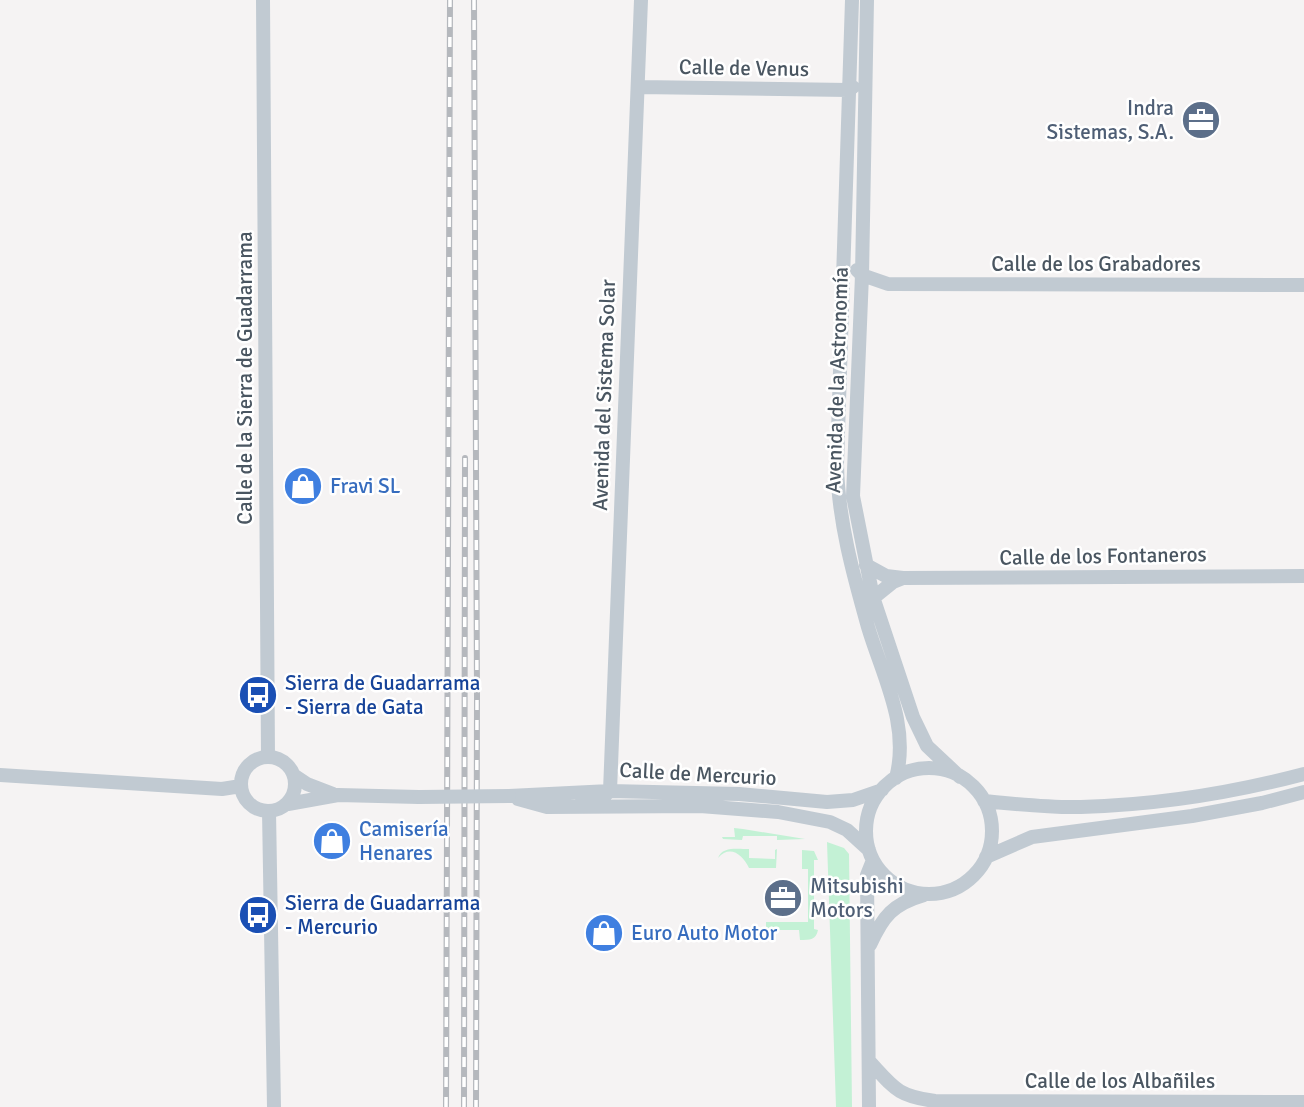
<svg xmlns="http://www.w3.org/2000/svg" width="1304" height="1107" font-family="Signika,sans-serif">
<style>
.green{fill:#c3f1d5}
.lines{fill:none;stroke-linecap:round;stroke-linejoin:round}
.minor{stroke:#c1cad2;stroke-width:14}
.rail-casing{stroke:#b5b8bd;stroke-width:6}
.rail{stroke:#fff;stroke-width:3.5;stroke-dasharray:10;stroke-linecap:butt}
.minor-bridge{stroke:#c1cad2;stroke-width:14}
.labels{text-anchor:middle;stroke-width:5;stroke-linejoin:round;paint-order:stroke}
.street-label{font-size:21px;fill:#4a5661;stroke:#fff}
.service-label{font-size:21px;fill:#4e5e75;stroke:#fff;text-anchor:end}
.shop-label{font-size:21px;fill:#366cbe;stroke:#fff;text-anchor:start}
.transit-label{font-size:21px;fill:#164399;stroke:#fff;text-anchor:start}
</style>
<rect width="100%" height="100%" fill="#f5f3f3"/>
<path class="green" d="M734 828 743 829 805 839 777 840V836H743L742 840 723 839 722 837H735Z
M827 842 844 848 849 854 852 1107H836Z
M749 849V858L775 859V850L777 849 776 868H749C743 855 730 844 718 858 722 846 738 849 749 849Z
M802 850 814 851 818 860H814V929L818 930C816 940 810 940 800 940L799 930H766V922H808V869H802Z"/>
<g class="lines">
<path class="minor" d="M263 0 268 756
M852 0 837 464C838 520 853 574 868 627 883 677 910 725 896 778
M867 0 862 275 853 496 873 597 913 717 927 746 960 777
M639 87 848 90 853 87
M857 270 862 275 888 284 1304 285
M866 565 886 576 903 578 1304 576
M867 603 893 582 903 578
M241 784a27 27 0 1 1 54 0a27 27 0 1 1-54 0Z
M866 831a63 63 0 1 1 126 0a63 63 0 1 1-126 0Z
M0 775 222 789 241 786
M295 776 307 784 333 794
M509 796 610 791 739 794 827 802 853 800 882 790
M518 799 547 807 700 806 778 812 830 822 847 830 869 850
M984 801C1017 804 1049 808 1081 807 1156 805 1232 793 1304 774
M288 804 338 795 419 797
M576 807 603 797 610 791 641 0
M269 811 274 1107
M986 857 1032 837 1192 816 1262 803 1304 792
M870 945C883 916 893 904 924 895
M869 1061C894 1088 897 1096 935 1101L1304 1102
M869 1107 867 875 873 860"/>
<g class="rail-casing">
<path id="rail" d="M474 0 477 697 476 1107
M446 1107 450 0
M464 1107 465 458"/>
</g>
<use href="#rail" class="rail"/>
<path class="minor-bridge" d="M419 797 509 796"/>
</g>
<defs>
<g id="office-disc" transform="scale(2.0125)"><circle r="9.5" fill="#5c6f8a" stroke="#fff"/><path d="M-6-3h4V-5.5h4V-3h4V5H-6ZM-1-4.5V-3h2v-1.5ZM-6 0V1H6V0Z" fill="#fff"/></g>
<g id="shop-disc" transform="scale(2.0125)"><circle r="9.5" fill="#3f7fe0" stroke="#fff"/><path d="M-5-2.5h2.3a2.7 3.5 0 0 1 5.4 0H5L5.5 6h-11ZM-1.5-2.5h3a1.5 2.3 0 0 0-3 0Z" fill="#fff"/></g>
<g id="bus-disc" transform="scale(2.0125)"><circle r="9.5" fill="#1a4fb4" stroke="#fff"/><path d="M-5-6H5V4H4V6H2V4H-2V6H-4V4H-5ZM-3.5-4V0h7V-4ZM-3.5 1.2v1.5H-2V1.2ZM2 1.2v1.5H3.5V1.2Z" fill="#fff"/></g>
</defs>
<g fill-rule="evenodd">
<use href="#office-disc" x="1201" y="120"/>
<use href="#shop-disc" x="303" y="486"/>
<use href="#bus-disc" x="258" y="695"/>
<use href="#shop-disc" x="332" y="841"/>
<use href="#office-disc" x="783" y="898"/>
<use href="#bus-disc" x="258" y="915"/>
<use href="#shop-disc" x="604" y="933"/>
</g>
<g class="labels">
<g class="street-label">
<text transform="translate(744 68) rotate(1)" y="7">Calle de Venus</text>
<text x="1096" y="271">Calle de los Grabadores</text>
<text transform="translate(245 378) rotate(-90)" y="7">Calle de la Sierra de Guadarrama</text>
<text transform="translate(837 380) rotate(-88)" y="7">Avenida de la Astronomía</text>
<text transform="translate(604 395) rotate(-88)" y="7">Avenida del Sistema Solar</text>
<text transform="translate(1103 556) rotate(-1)" y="7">Calle de los Fontaneros</text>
<text transform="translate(698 774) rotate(3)" y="7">Calle de Mercurio</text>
<text x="1120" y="1088">Calle de los Albañiles</text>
</g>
<g class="service-label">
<text x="1174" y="115">Indra<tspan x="1174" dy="24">Sistemas, S.A.</tspan></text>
<text x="810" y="893" text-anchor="start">Mitsubishi<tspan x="810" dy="24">Motors</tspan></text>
</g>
<g class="shop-label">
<text x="330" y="493">Fravi SL</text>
<text x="359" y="836">Camisería<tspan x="359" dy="24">Henares</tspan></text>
<text x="631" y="940">Euro Auto Motor</text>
</g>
<g class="transit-label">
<text x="285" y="690">Sierra de Guadarrama<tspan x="285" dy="24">- Sierra de Gata</tspan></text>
<text x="285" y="910">Sierra de Guadarrama<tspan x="285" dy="24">- Mercurio</tspan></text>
</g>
</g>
</svg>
